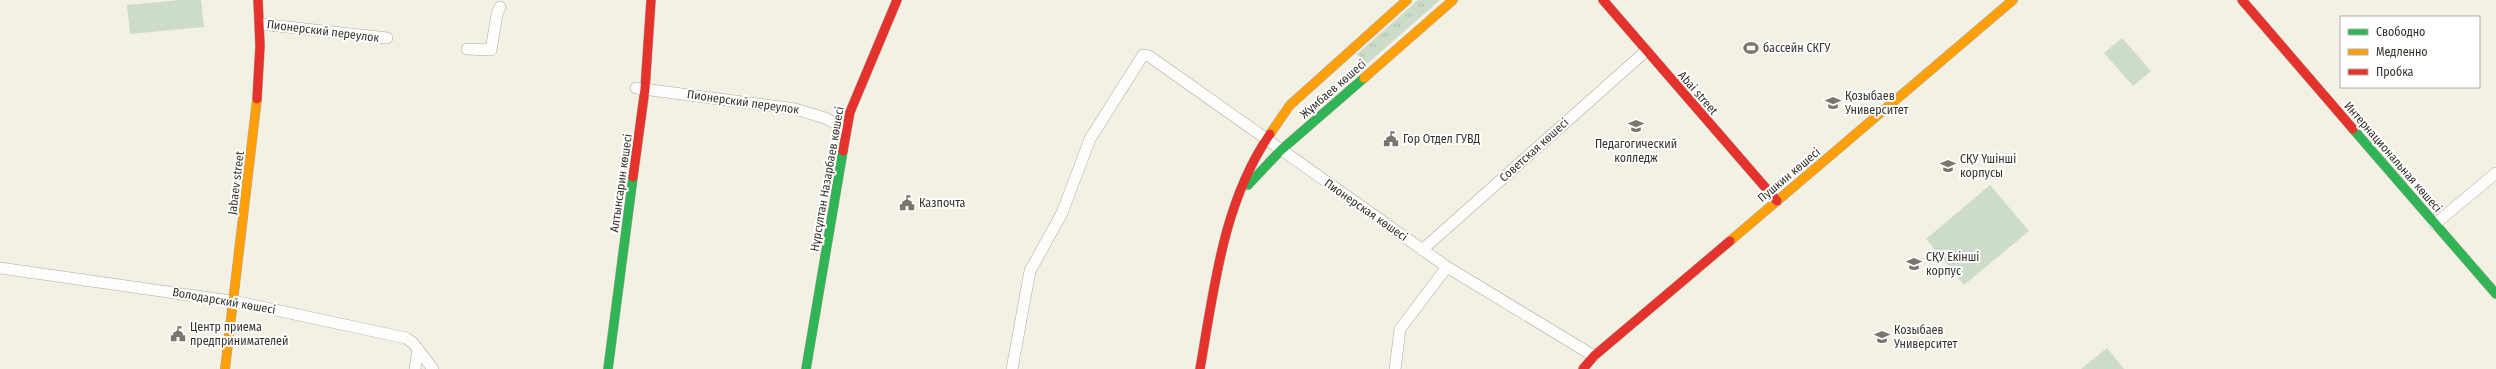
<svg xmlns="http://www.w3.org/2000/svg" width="2496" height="369" font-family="'Fira Sans Condensed',sans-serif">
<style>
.grass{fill:url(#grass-tufts)}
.pitch{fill:#cddcca}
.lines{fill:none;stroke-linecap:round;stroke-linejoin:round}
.street-casing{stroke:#acaaa0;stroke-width:12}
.fast-casing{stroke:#acaaa0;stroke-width:10}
.slow-casing{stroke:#acaaa0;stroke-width:10}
.jam-casing{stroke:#acaaa0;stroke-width:10}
.street{stroke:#fdfdfb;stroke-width:11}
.fast{stroke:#30b455;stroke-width:9}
.slow{stroke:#ff9f0a;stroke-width:9}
.jam{stroke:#e5322d;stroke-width:9}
.labels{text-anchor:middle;stroke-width:4;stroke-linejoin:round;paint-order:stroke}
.street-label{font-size:12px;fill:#37342c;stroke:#fff}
.poi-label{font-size:12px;fill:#37342c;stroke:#fff;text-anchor:start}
</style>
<defs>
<pattern id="grass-tufts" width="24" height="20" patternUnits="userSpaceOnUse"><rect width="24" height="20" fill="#cddcca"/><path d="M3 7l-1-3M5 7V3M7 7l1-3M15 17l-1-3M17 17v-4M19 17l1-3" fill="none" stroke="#b1bdae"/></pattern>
</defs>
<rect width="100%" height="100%" fill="#f3f0e4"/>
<path class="grass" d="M1418 0H1440L1367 64 1357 54Z"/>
<path class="pitch" d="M181 0H201L204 27 130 34 127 5Z
M2122 38 2151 71 2133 86 2104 53Z
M1990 185 2029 231 1964 285 1926 239Z
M2107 348 2124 369H2081Z"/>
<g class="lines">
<g class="street-casing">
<path id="street" d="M260 24 387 38
M467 49 491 50 497 14 500 7
M636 88 795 109 825 118 846 129
M2435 224 2496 173
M1422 250 1646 51
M0 268 238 302 406 338 413 343 433 369
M415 369 418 349
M1012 369 1030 271 1062 213 1090 139 1143 55 1149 56 1447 267 1594 356
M1395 369 1400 329 1447 267"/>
</g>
<g class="fast-casing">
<path id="fast" d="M2353 129 2496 294
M1248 185 1281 150 1364 78
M608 369 633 177
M806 369 843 151"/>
</g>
<g class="slow-casing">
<path id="slow" d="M1364 78 1453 0
M1270 134 1290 105 1407 0
M1730 241 2013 0
M225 369 257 99"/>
</g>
<g class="jam-casing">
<path id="jam" d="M1603 0 1777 201
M2242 0 2353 129
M257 99 260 46 258 0
M843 151 850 112 897 0
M633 177 645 89 651 0
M1200 369C1214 289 1223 202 1270 134
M1583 369 1594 356 1730 241"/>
</g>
<use href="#street" class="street"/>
<use href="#fast" class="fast"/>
<use href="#slow" class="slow"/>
<use href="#jam" class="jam"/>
</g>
<defs>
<g id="stadium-bare" transform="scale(1.2)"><path d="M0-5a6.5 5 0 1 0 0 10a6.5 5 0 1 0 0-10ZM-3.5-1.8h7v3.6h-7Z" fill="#79766c" stroke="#fff" stroke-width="2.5" paint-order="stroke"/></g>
<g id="university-bare" transform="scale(1.2)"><path d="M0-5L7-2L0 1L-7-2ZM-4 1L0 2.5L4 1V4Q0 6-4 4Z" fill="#79766c" stroke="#fff" stroke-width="2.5" paint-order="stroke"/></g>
<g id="school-bare" transform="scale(1.2)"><path d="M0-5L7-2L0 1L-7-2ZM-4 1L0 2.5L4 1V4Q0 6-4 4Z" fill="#79766c" stroke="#fff" stroke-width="2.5" paint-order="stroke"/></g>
<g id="civic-bare" transform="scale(1.2)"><path d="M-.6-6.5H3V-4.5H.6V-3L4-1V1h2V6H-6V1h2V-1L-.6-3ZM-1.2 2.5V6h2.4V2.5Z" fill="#79766c" stroke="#fff" stroke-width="2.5" paint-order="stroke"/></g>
</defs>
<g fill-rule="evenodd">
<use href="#stadium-bare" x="1751" y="48"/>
<use href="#university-bare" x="1833" y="103"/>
<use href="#school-bare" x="1636" y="126"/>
<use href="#civic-bare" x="1391" y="139"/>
<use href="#university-bare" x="1948" y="166"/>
<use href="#civic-bare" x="907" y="203"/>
<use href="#university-bare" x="1914" y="264"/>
<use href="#civic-bare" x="178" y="334"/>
<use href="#university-bare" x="1882" y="337"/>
</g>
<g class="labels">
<g class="street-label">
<text transform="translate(323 31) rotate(7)" y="4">Пионерский переулок</text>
<text transform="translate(1333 89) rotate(-41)" y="4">Жұмбаев көшесі</text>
<text transform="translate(1698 93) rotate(49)" y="4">Abai street</text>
<text transform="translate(743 102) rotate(8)" y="4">Пионерский переулок</text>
<text transform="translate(1534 150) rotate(-42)" y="4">Советская көшесі</text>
<text transform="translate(2393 157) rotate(49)" y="4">Интернациональная көшесі</text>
<text transform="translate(1789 175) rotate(-40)" y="4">Пушкин көшесі</text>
<text transform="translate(827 179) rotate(-80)" y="4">Нұрсұлтан Назарбаев көшесі</text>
<text transform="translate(236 183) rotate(-83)" y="4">Jabaev street</text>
<text transform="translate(621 183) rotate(-82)" y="4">Алтынсарин көшесі</text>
<text transform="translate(1366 210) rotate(35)" y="4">Пионерская көшесі</text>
<text transform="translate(224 301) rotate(10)" y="4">Володарский көшесі</text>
</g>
<g class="poi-label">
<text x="1763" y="52">бассейн СКГУ</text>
<text x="1845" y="100">Қозыбаев<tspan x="1845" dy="14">Университет</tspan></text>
<text x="1403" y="143">Гор Отдел ГУВД</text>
<text x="1636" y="148" text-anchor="middle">Педагогический<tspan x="1636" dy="14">колледж</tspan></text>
<text x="1960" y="163">СҚУ Үшінші<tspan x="1960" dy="14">корпусы</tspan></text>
<text x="919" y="207">Казпочта</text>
<text x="1926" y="261">СҚУ Екінші<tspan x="1926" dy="14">корпус</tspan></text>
<text x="190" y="331">Центр приема<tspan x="190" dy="14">предпринимателей</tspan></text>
<text x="1894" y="334">Козыбаев<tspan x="1894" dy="14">Университет</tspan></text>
</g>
</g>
<rect x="2340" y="16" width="140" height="72" fill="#ffffff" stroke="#afaeab"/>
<rect x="2348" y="29" width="20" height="6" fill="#30b455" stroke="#afaeab"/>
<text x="2376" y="36" font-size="12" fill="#37342c">Свободно</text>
<rect x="2348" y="49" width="20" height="6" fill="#ff9f0a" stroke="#afaeab"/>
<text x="2376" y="56" font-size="12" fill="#37342c">Медленно</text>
<rect x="2348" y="69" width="20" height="6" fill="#e5322d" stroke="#afaeab"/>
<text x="2376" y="76" font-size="12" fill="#37342c">Пробка</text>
</svg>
